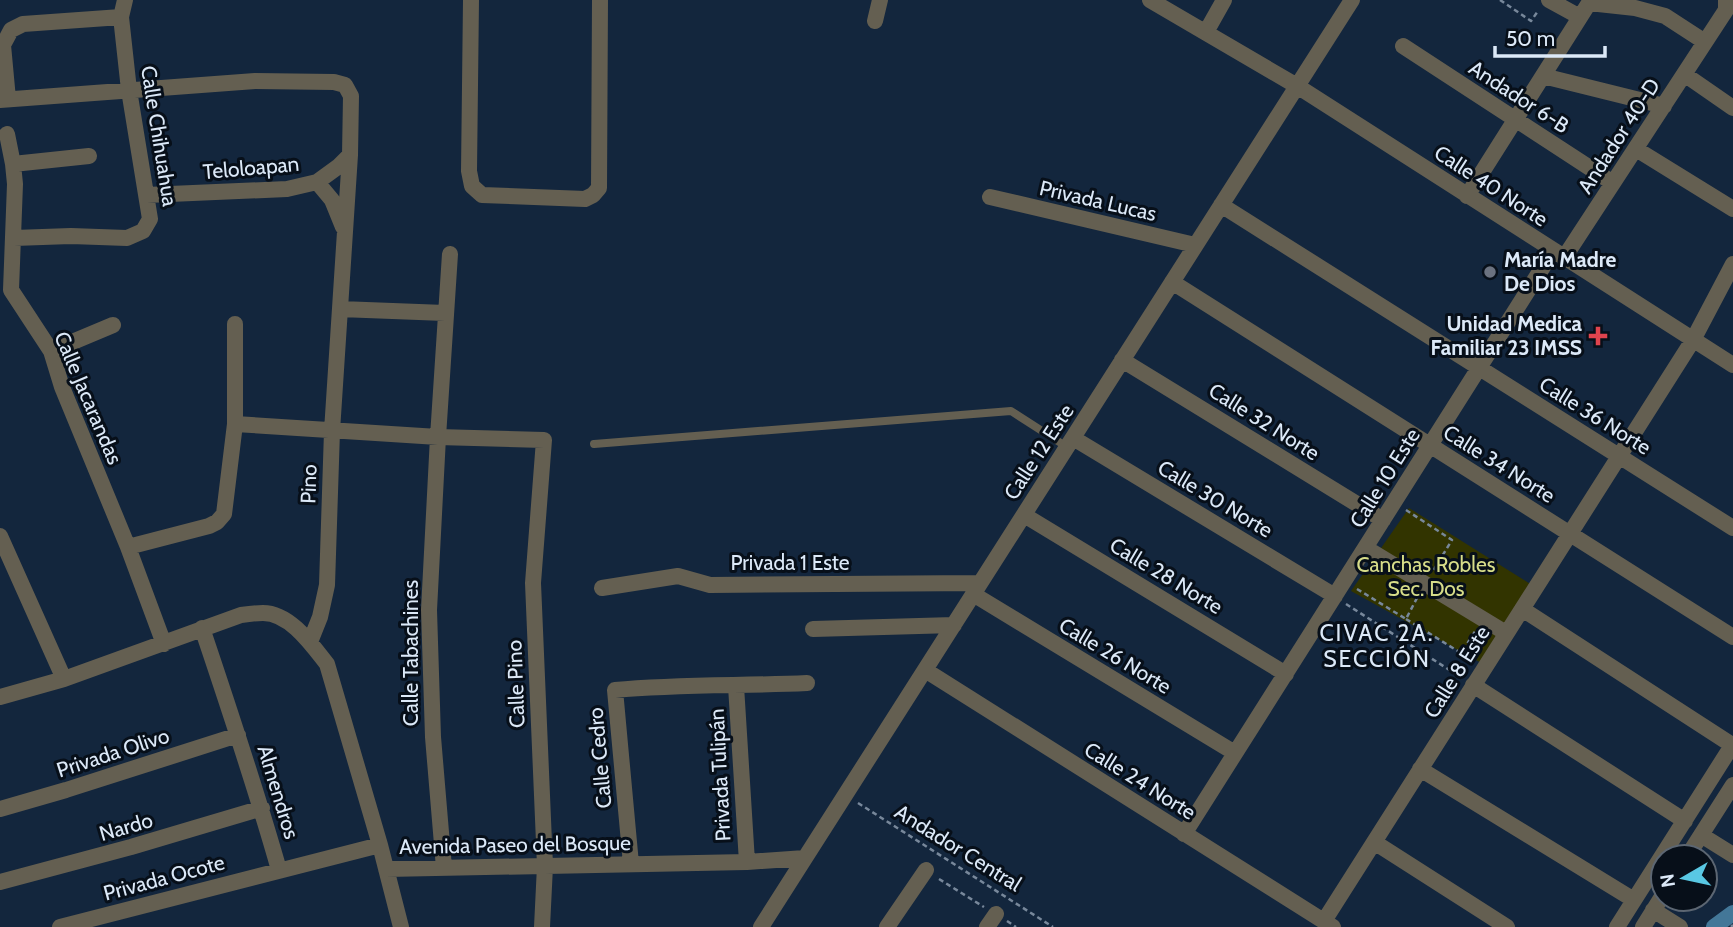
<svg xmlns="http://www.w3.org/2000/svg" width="1733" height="927" font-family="Cabin,sans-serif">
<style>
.green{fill:#323400}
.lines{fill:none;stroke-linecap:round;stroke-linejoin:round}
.canal{stroke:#437798;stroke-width:16}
.path{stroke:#78889b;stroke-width:2.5;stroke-dasharray:5 3.5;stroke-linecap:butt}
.lane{stroke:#645f51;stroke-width:8}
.street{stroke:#645f51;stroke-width:16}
.worship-dot{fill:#6b7280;stroke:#070f19;stroke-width:2.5}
.health-dot{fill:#e0444e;stroke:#070f19;stroke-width:2.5}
.labels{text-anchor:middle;stroke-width:6;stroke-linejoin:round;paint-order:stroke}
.street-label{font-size:21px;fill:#dce9f8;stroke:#070f19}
.poi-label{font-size:21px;font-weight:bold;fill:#dce9f8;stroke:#070f19;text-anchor:start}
.park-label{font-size:21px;fill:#d7dd89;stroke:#070f19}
.neighbourhood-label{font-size:23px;letter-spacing:2px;fill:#dce9f8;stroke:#070f19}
</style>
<rect width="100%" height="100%" fill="#13263d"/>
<path class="green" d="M1409 508 1532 585 1483 664 1351 591Z"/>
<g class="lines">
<path class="canal" d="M1714 927 1733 913"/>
<path class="path" d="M1500 0 1531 21 1538 11
M1406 510 1452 540 1433 571
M1357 589 1406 619 1417 598
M1346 604 1462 678
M1406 619 1461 653 1476 630
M858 803 1053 927
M939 879 984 907
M1007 921 1016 927
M1731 927 1733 925"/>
<path class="lane" d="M594 444 1011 411 1067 447"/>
<path class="street" d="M471 0 469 171 472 186 482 195 585 199 593 195 599 188 600 0
M1150 0 1297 86 1733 365
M1549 0 1580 17
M875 21 880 0
M1206 32 1224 0
M1403 46 1613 183
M1684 74 1733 108
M1543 76 1664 106
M8 99 3 45 11 30 23 24 121 17
M0 100 255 81 334 82 345 85 351 96 350 155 339 166 317 182 287 189 147 195
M7 134 13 164 15 184 11 290 51 351 62 387 128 547 164 644
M1636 149 1733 209
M13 164 89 156
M317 182 332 200 343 227
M1467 196 1589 3 1635 8 1665 16 1705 42
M990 197 1195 245
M1221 205 1733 528
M14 238 71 236 127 238 143 231 150 219 129 90 121 17 125 0
M1564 258 1726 10V0
M1172 282 1733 637
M340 309 445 313
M51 351 113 325
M1122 360 1383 520
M235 424 438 437 544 440 533 583 545 866 542 927
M1073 438 1335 596
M1024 515 1286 674
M0 536 64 679
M128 547 209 526 217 522 224 514 235 424V324
M1366 548 1506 633
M602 588 678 576 710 585 980 583
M973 594 1235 753
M1522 609 1732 745
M202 628C229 708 256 789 279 870
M813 629 954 625
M310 642 320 617 327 585 332 431 350 155
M925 670 1333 927
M1473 685 1685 821
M736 686 747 862
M0 697 64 679 241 615C248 614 256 613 263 613 290 613 312 645 327 664L380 845 401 927
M1420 769 1634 900
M0 809 66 790 238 735
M1184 834 1553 251
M1701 835 1733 855
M1374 842 1507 927
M1687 857 1733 785
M631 864 615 690C679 684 743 686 807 683
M444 868 433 737 429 610 438 437 450 254
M386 869 747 862 805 858
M0 882 131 847 262 808
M1653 910 1680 927
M1324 921 1693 340 1733 264
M60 927 380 845
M761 927 1352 0
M887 927 926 870
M987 927 996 914
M1617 927 1733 744
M1643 927 1663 895"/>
</g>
<circle class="worship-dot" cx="1490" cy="272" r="7"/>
<path class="health-dot" d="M1594.5 325.5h7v7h7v7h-7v7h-7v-7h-7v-7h7z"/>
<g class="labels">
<g class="street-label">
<text transform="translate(1519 97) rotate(33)" y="7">Andador 6-B</text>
<text transform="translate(159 136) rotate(81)" y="7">Calle Chihuahua</text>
<text transform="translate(1619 136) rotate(-57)" y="7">Andador 40-D</text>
<text transform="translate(251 168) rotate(-5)" y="7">Teloloapan</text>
<text transform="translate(1491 186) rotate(33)" y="7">Calle 40 Norte</text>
<text transform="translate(1098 201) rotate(13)" y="7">Privada Lucas</text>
<text transform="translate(88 398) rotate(67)" y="7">Calle Jacarandas</text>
<text transform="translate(1595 416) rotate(32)" y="7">Calle 36 Norte</text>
<text transform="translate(1264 422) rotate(32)" y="7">Calle 32 Norte</text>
<text transform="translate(1039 452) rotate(-57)" y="7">Calle 12 Este</text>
<text transform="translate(1499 464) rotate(32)" y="7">Calle 34 Norte</text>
<text transform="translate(1385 478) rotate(-58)" y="7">Calle 10 Este</text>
<text transform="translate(309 484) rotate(-88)" y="7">Pino</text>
<text transform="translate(1215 499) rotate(31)" y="7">Calle 30 Norte</text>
<text x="790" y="570">Privada 1 Este</text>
<text transform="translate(1166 576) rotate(31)" y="7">Calle 28 Norte</text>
<text transform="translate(411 653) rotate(-90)" y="7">Calle Tabachines</text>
<text transform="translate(1115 656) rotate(31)" y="7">Calle 26 Norte</text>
<text transform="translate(1457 672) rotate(-58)" y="7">Calle 8 Este</text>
<text transform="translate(516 684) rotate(-92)" y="7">Calle Pino</text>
<text transform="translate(113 753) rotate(-18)" y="7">Privada Olivo</text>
<text transform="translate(600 758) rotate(-95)" y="7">Calle Cedro</text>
<text transform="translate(720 775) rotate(-93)" y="7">Privada Tulipán</text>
<text transform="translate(1140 781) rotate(32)" y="7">Calle 24 Norte</text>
<text transform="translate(278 792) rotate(73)" y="7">Almendros</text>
<text transform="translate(126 827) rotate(-16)" y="7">Nardo</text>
<text transform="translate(515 845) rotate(-1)" y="7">Avenida Paseo del Bosque</text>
<text transform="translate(958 848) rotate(32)" y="7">Andador Central</text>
<text transform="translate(164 878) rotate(-15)" y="7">Privada Ocote</text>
</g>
<g class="poi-label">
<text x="1504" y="267">María Madre<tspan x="1504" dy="24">De Dios</tspan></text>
<text x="1582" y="331" text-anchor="end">Unidad Medica<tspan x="1582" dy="24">Familiar 23 IMSS</tspan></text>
</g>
<g class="park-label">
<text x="1426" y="572">Canchas Robles<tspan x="1426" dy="24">Sec. Dos</tspan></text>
</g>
<g class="neighbourhood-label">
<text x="1377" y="641">CIVAC 2A.<tspan x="1377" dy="26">SECCIÓN</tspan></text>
</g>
</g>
<g transform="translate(1684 878) rotate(261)"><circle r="33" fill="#070f19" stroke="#5c6672" stroke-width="2"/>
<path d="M0-5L12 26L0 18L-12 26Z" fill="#59c8e4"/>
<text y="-10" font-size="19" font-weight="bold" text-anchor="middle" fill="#dce9f8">N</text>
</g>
<path d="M1495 46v10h110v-10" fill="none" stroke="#dce9f8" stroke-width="3.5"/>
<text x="1506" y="46" font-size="21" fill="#dce9f8" stroke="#070f19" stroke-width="5" paint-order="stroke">50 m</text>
</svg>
